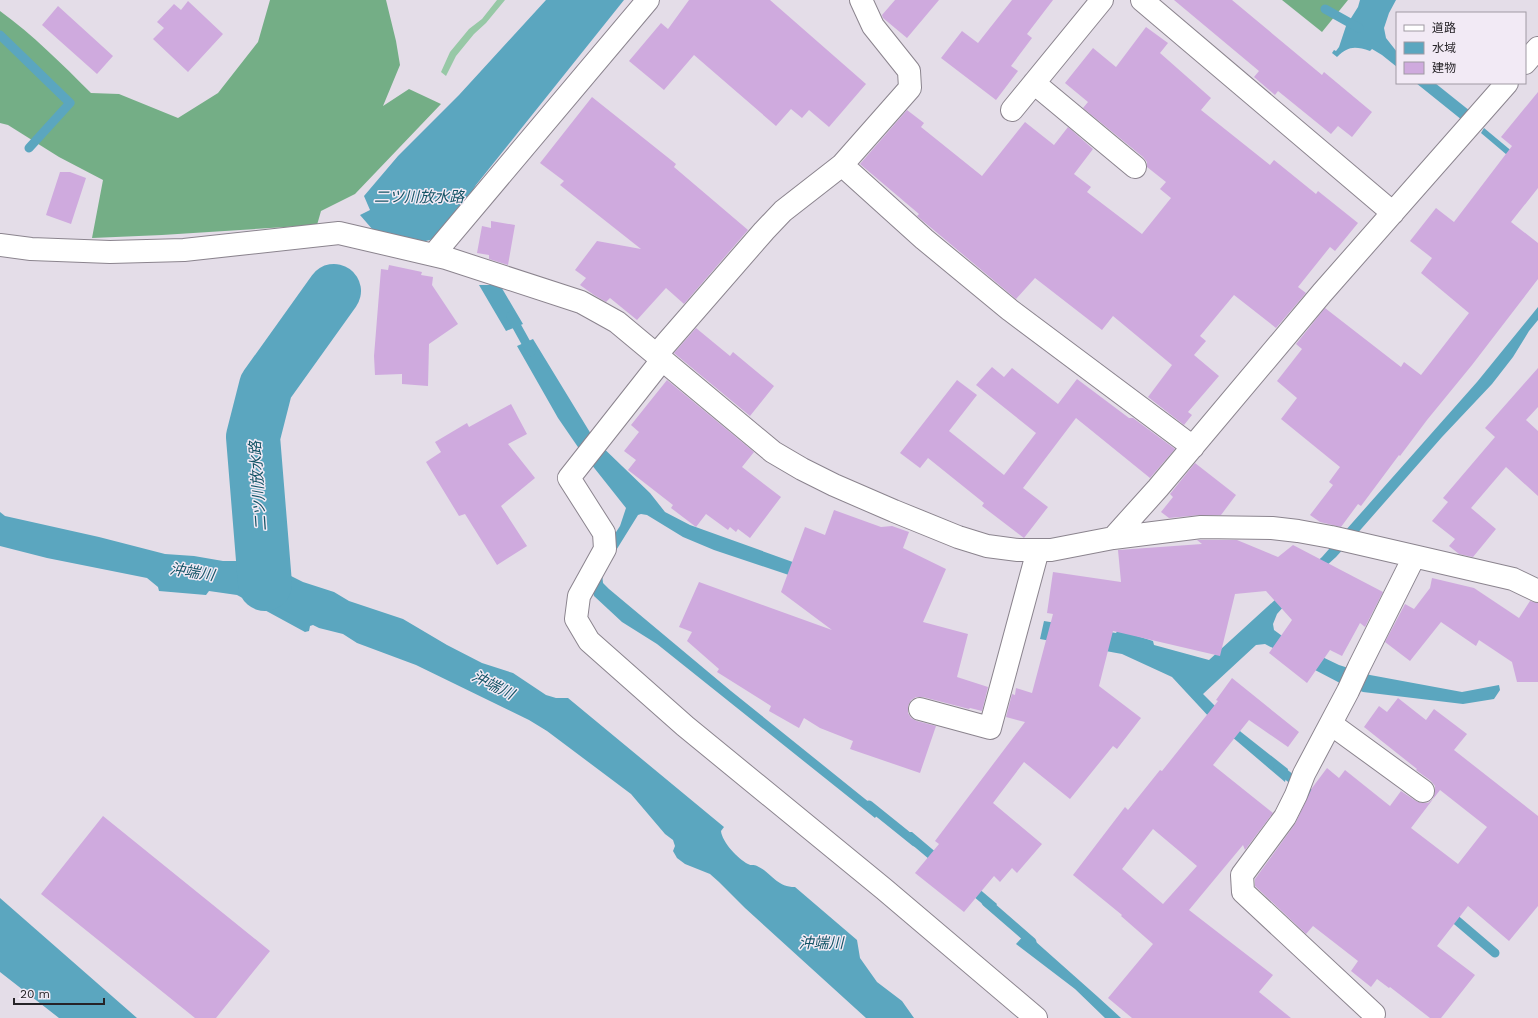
<svg xmlns="http://www.w3.org/2000/svg" width="1538" height="1018" font-family="'Work Sans','Noto Sans JP',sans-serif">
<style>
.green{fill:#97c8a6}
.forest{fill:#74ae86}
.water{fill:#5ba6bf}
.lines{fill:none;stroke-linecap:round;stroke-linejoin:round}
.stream{stroke:#5ba6bf;stroke-width:9}
.river{stroke:#5ba6bf;stroke-width:54}
.building{fill:#cfaade;fill-rule:evenodd}
.minor-casing{stroke:#8b848e;stroke-width:24}
.minor{stroke:#fff;stroke-width:22}
.labels{text-anchor:middle;stroke-width:3;stroke-linejoin:round;paint-order:stroke}
.water-label{font-size:15px;font-style:italic;fill:#145466;stroke:#f2eaf5}
</style>
<rect width="100%" height="100%" fill="#e4dde8"/>
<path class="green" d="M497 0H505L486 23 474 34 456 56 446 76 441 72 450 52 469 29 482 19Z"/>
<path class="forest" d="M270 0H386L396 41 400 65 383 106 409 89 441 104 355 194 321 211 317 225 162 235 92 238 103 180 59 157 8 125 0 123V11C33 35 62 64 91 93L119 94 178 118 218 93 258 42Z
M1282 0H1348L1322 32Z"/>
<path class="water" d="M546 0H624L476 185 450 228 430 240 417 243 373 230 360 215 370 210 364 196 398 156 459 95Z
M1360 0H1396L1389 13 1384 28 1386 38 1397 52V67L1382 55 1372 49 1370 51C1355 46 1348 46 1337 57L1332 53 1334 50 1336 51 1339 47 1346 26 1358 7Z
M1416 83H1435L1470 111 1462 120Z
M1484 128 1538 173V181L1481 133Z
M479 285H500L523 324 506 331Z
M1538 307V320L1529 331 1513 357 1492 384 1442 437 1355 536 1336 557 1292 597 1277 614 1273 624 1274 630 1289 641 1339 665 1370 675 1462 692 1499 685 1500 690 1494 699 1463 704 1363 692 1338 682 1265 644 1256 645 1203 694 1241 732 1288 769 1285 782 1211 719 1172 677 1122 654 1040 639 1044 621 1116 633 1118 630 1153 641 1154 645 1209 660 1322 557 1477 382Z
M533 339 594 439 650 493 665 512 690 525 829 575 887 608 714 550 683 537 647 515 641 514 638 515 602 573 603 583 609 589 731 691 880 811 875 818 657 644 622 622 594 596 590 584 594 566 620 526 626 508 580 450 558 418 517 346Z
M0 512 5 516 99 537 165 554 194 556 223 561H250L269 565 303 582 334 592 349 601 403 619 447 645 482 663 513 673 546 695 556 698H568L724 827 721 831C722 842 738 859 748 864 751 866 754 864 757 866 771 872 776 887 795 887L857 940 860 958 877 982 902 1001 914 1018H866L745 908 719 882 710 874 685 864 677 858 673 851 675 846 673 840 665 834 631 794 547 731 529 720 416 665 357 643 343 634 319 628 313 625 310 626 309 631 305 632 237 595 209 591 206 595 159 591 158 587 147 578 47 558 0 546Z
M909 832H912L997 904 992 912 904 838Z
M0 898 137 1018H59L0 972Z
M1026 933C1057 961 1090 989 1121 1018H1105L1075 989 1016 944Z"/>
<g class="lines">
<path class="stream" d="M1325 9 1359 28
M0 35 70 103 29 148
M511 316 531 352
M1278 768 1319 801
M869 805 915 842
M986 902 1032 942
M1448 913 1495 953"/>
<path class="river" d="M265 584 253 437 266 386 334 291"/>
</g>
<path class="building" d="M689 0H770L866 84 829 127 809 110 802 118 791 109 776 126 694 55 664 90 629 61 661 23 668 29Z
M895 0H939L907 38 883 18 882 15Z
M1012 0H1053L1027 34 1032 38 1011 66 1018 71 996 100 941 58 962 31 978 43Z
M1174 0H1232L1322 75 1324 72 1372 112 1352 137 1338 126 1331 134 1278 91 1275 95 1254 77 1259 71Z
M188 1 223 34 188 72 153 39 164 28 157 22 174 4 181 10Z
M58 6 113 56 97 74 42 25Z
M1146 27 1168 43 1160 53 1211 98 1201 110 1270 165 1274 160 1316 194 1318 191 1358 223 1335 251 1330 247 1298 287 1306 293 1276 328 1234 295 1200 336 1206 341 1194 355 1219 376 1188 412 1192 415 1184 425 1148 397 1172 365 1113 316 1102 330 1035 278 1016 299 917 216 919 214 860 164 907 110 924 123 921 127 982 176 1025 122 1054 145 1068 127 1093 149 1074 174 1091 187 1087 192 1142 234 1171 198 1160 189 1166 182 1147 167V162L1143 157 1083 108 1088 102 1065 83 1093 48 1116 67Z
M1538 92V188L1511 222 1538 243V279L1472 365 1427 420 1400 456 1399 455 1361 506 1358 504 1341 527 1320 522 1310 515 1333 485 1329 482 1340 467 1281 419 1297 398 1277 381 1302 349 1296 344 1325 308 1401 367 1404 362 1421 375 1469 313 1421 273 1432 258 1410 241 1436 208 1454 222 1512 146 1501 137Z
M592 97 676 164 674 167 748 230 684 304 666 288 637 320 610 298 606 302 594 295 580 285 586 278 575 270 597 241 641 249 560 185 564 181 540 163Z
M60 172H70L86 178 71 224 46 215Z
M491 221 515 225 508 265 489 259V255L477 253 482 226 491 228Z
M389 265 422 272 421 275 433 277 432 285 458 324 429 344 428 386 402 384V374L375 375 374 356 381 269 388 270Z
M696 328 730 356 733 352 774 386 750 416 674 353Z
M992 367 1004 377 1012 368 1058 404 1077 379 1129 418H1133L1175 449 1150 478 1076 418 1023 488 1048 507 1024 538 982 506 984 503 928 458 920 468 900 453 957 380 977 395 949 431 1004 475 1036 433 976 385Z
M1538 368V407L1526 420 1538 431V496L1506 467 1471 508 1496 529 1473 557 1459 554 1449 546 1455 539 1432 521 1448 502 1443 498 1495 437 1485 428Z
M667 380 754 452 742 467 781 497 750 538 738 529 736 532 730 527 728 530 706 514 696 527 671 508 673 505 628 470 636 460 624 451 639 432 631 425Z
M511 404 527 434 508 444 535 478 501 506 527 546 497 565 465 514 459 516 426 462 441 452 435 442 467 423 469 427Z
M1195 463 1236 495 1221 515H1200L1169 518 1161 512 1173 497 1170 494Z
M834 510 881 527 892 526 909 532 903 548 946 569 923 622 968 634 957 677 988 687 982 711 970 708 969 709 923 697H916L911 700 908 706V713L911 718 917 721 936 726 920 773 850 749 853 741 820 728 804 718 799 728 769 711 771 706 717 672 719 669 687 641 692 632 679 627 699 582 832 630 781 592 805 527 825 535Z
M1197 540H1237L1278 557 1293 545 1383 592 1365 627 1360 623 1342 656 1330 650 1307 683 1269 653 1292 620 1266 591 1235 594 1220 656 1113 631 1099 686 1141 718 1117 749 1113 746 1070 799 1024 762 993 803 1042 844 1017 873 1012 868 1000 882 994 876 964 912 915 873 939 844 935 841 1025 722 1006 717 1012 694 1015 695 1016 688 1032 693 1053 614 1047 613 1053 572 1121 582 1118 550 1202 544Z
M1432 578 1474 588 1519 618 1530 601 1538 603V682H1517L1512 662 1479 640 1476 646 1441 622 1410 661 1385 642 1405 604 1414 609 1430 588Z
M1232 678 1299 732 1288 747 1249 720 1213 765 1273 813 1245 850 1243 845 1189 910 1273 975 1259 992 1291 1018H1132L1108 998 1153 944 1121 916 1122 915 1073 875 1125 807 1128 810 1160 770 1162 771 1218 701 1216 700ZM1153 829 1197 866 1163 904 1122 869Z
M1398 698 1426 720 1434 709 1467 734 1454 750 1538 816V906L1509 941 1468 906 1437 946 1475 975 1441 1018H1430L1390 987 1389 988 1377 979 1371 987 1351 971 1358 961 1313 926 1306 934 1255 886V879L1295 824 1312 788 1327 768 1339 778 1345 770 1390 806 1401 791 1416 801 1421 803H1428L1433 799 1435 792V786L1431 781 1416 770 1417 769 1364 727 1379 706 1387 712ZM1440 790 1487 827 1458 864 1411 828Z
M103 816 270 951 216 1018H195L41 894Z"/>
<g class="lines">
<g class="minor-casing">
<path id="minor" d="M1142 0 1393 213
M1525 63 1538 48
M1034 83 1135 167
M1012 110 1102 0
M842 165 924 239 1010 310 1193 447
M0 245 31 249 110 252 184 250 339 233 446 258 581 302 617 322 773 452 802 469 834 485 894 511 958 537 987 546 1018 550H1051L1113 538 1201 527 1272 528 1298 531 1331 537 1513 579 1538 591
M434 254 648 0
M656 355 764 231 783 211 842 165 910 88 909 71 873 26 861 0
M662 360 569 478 604 533 605 549 579 596 576 619 589 641 685 726 884 889 1036 1018
M1113 538 1158 488 1322 293 1507 83
M920 709 990 728 1038 550
M1331 724 1423 791
M1374 1014 1243 892 1242 875 1285 817 1296 795 1304 774 1348 691 1359 667 1414 557"/>
</g>
<use href="#minor" class="minor"/>
</g>
<g class="labels">
<g class="water-label">
<text x="419" y="202">二ツ川放水路</text>
<text transform="translate(258 486) rotate(-94)" y="5">二ツ川放水路</text>
<text transform="translate(192 572) rotate(9)" y="5">沖端川</text>
<text transform="translate(493 685) rotate(27)" y="5">沖端川</text>
<text x="821" y="948">沖端川</text>
</g>
</g>
<rect x="1396" y="12" width="130" height="72" fill="#f2eaf5" stroke="#a09aa3"/>
<rect x="1404" y="25" width="20" height="6" fill="#ffffff" stroke="#a09aa3"/>
<text x="1432" y="32" font-size="12" fill="#262327">道路</text>
<rect x="1404" y="42" width="20" height="12" fill="#5ba6bf" stroke="#a09aa3"/>
<text x="1432" y="52" font-size="12" fill="#262327">水域</text>
<rect x="1404" y="62" width="20" height="12" fill="#cfaade" stroke="#a09aa3"/>
<text x="1432" y="72" font-size="12" fill="#262327">建物</text>
<path d="M14 998v6h90v-6" fill="none" stroke="#262327" stroke-width="2"/>
<text x="20" y="998" font-size="12" fill="#262327" stroke="#f2eaf5" stroke-width="3" paint-order="stroke">20 m</text>
</svg>
